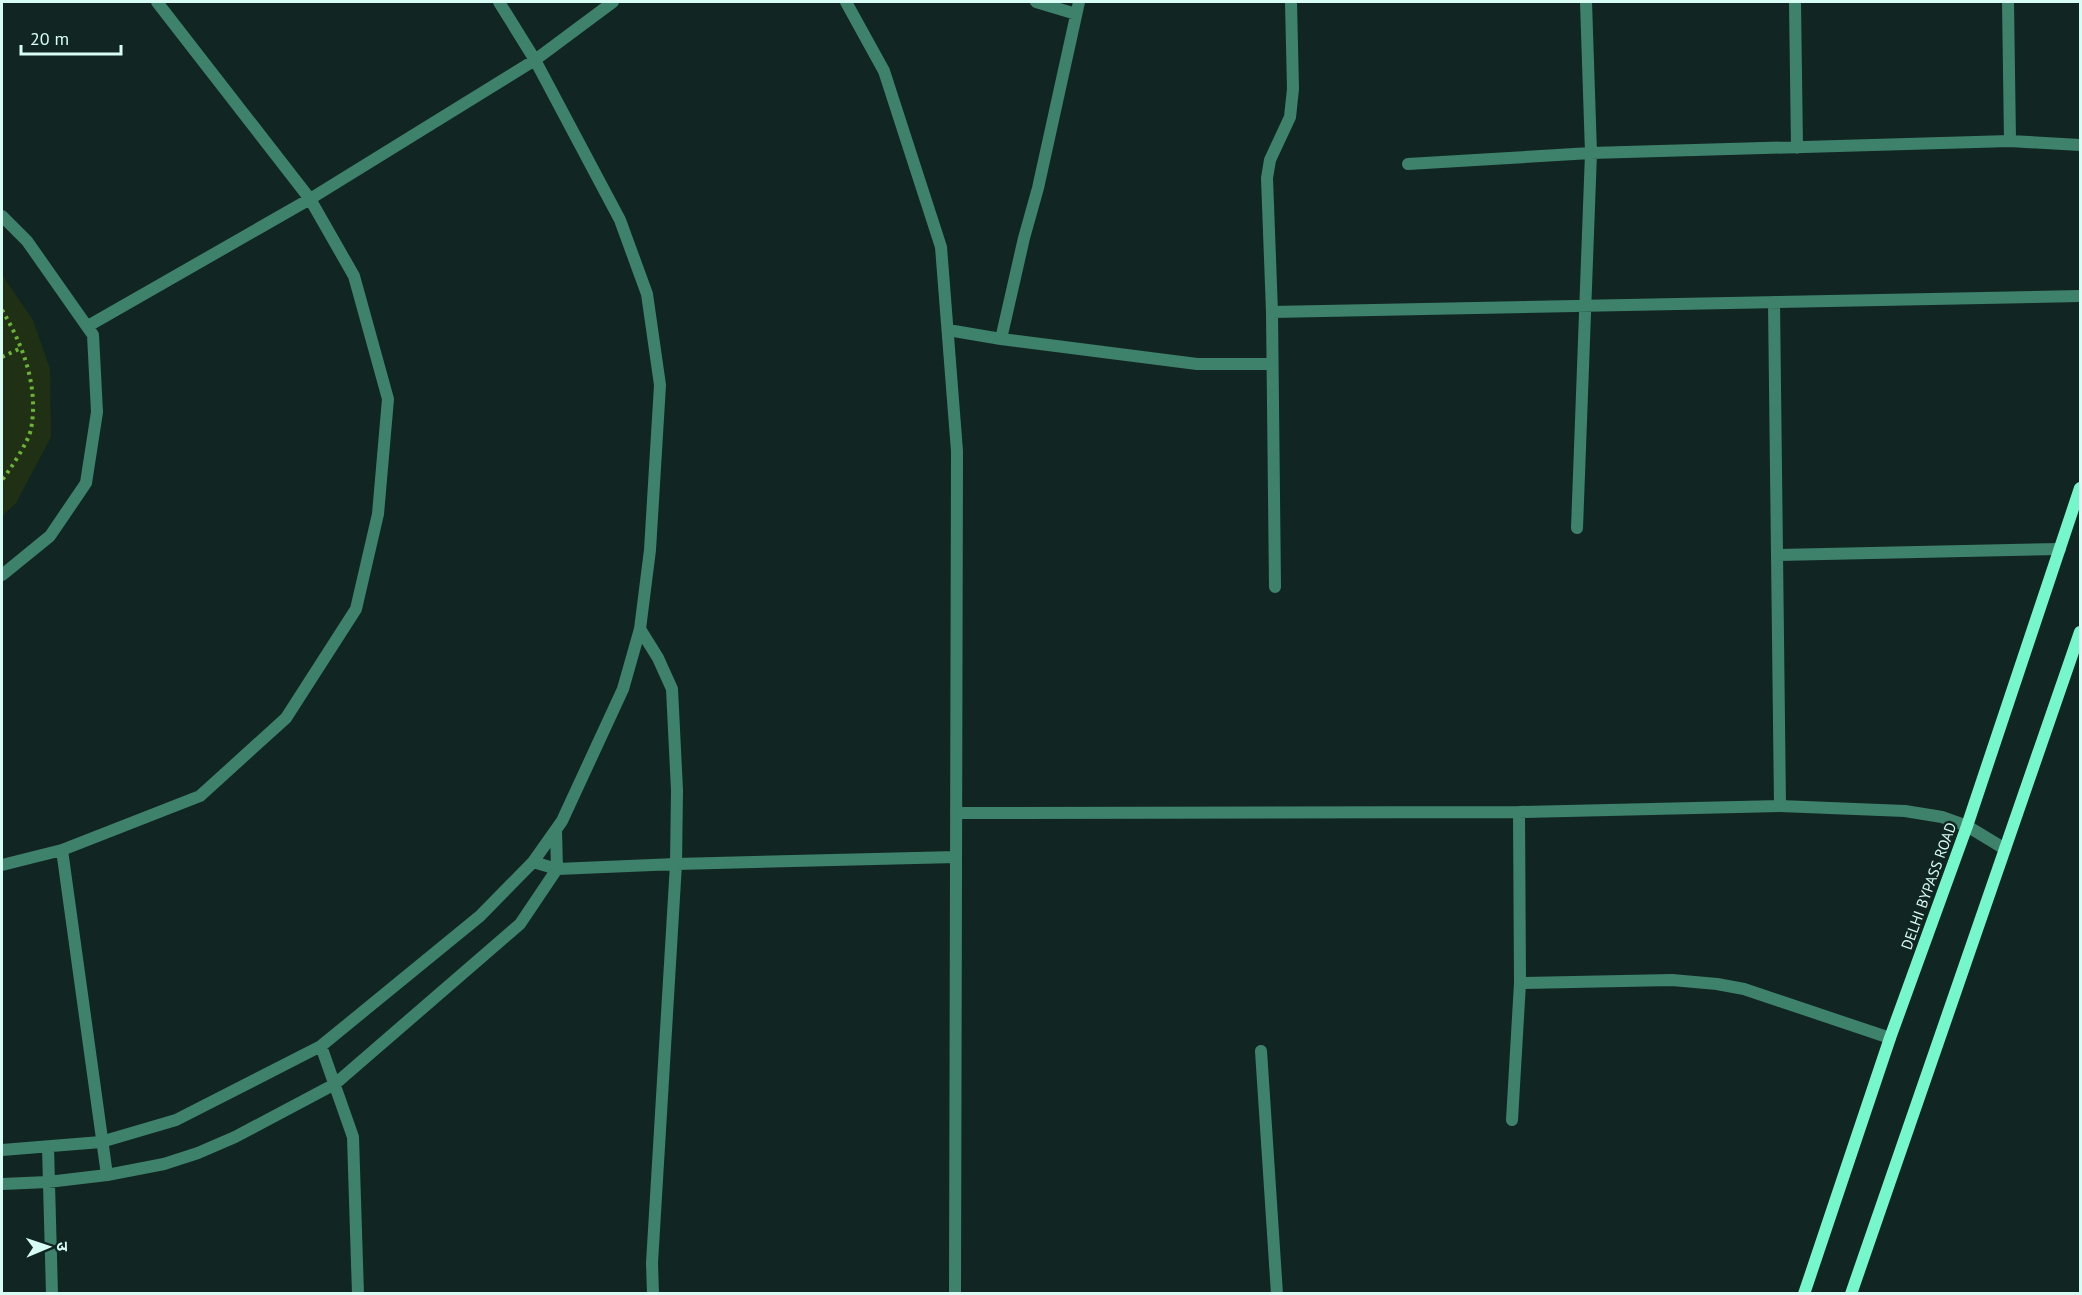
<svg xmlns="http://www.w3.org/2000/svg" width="2082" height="1295" font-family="'PT Sans','Noto Sans Devanagari',sans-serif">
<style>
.green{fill:#1f3014}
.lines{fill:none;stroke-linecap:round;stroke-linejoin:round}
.path{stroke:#6cb237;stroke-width:4;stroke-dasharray:3 4.5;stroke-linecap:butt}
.minor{stroke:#3f826c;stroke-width:12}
.secondary{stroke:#76f7cb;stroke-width:12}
.labels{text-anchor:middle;stroke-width:5;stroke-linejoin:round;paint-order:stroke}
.street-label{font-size:15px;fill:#d8fdf4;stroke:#112622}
</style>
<rect width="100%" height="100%" fill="#112622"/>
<path class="green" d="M2 275 33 320 50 369 51 437 16 503 2 516Z"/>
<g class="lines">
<path class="path" d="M2 310C23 345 39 387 31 429 29 441 10 470 2 480
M2 357 21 348"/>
<path class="minor" d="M846 2 884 71 941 247 957 451 955 1294
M1036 2 1076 14
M1795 2 1797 148
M2008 2 2010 141
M1408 164 1591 153 2010 141 2080 145
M2 216 27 241 93 335 97 412 86 483 50 536 2 575
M1774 302 1780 806
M1272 312 2080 296
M88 326 310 199 535 60 613 2
M948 330 1001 339 1197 364H1272
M1001 339 1024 238 1038 188 1079 2
M1577 528 1591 153 1586 2
M1777 555 2060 549
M1275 587 1272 312 1267 178 1270 160 1290 117 1293 89 1291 2
M640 629 658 658 672 689 677 790 676 864 652 1263 653 1294
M956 813 1519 812 1780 806 1905 811 1942 817 1967 826 2005 849
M62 850 107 1175
M533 862 557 869 676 864 956 857
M2 865 62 850 200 796 286 718 356 609 378 514 388 399 354 276 310 199 157 2
M1520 983 1672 980 1717 984 1744 989 1890 1038
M321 1046 353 1137 358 1294
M1261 1051 1277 1294
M1512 1120 1520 983 1519 812
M48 1147 52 1294
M2 1150 101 1142 176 1120 321 1046 480 916 533 862 562 821 623 689 640 629 650 550 660 385 647 294 620 220 535 60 499 2
M2 1184 48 1182 107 1175 164 1164 198 1153 235 1137 335 1084 520 924 557 869 556 831"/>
<path class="secondary" d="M1804 1294 1890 1038 1967 826 2080 488
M1851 1294 2080 632"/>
</g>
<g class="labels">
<g class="street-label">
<text transform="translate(1929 886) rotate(-70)" y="5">DELHI BYPASS ROAD</text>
</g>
</g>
<rect width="2082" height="1295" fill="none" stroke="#d8fdf4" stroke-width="6"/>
<g transform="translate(48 1247) rotate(88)" stroke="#112622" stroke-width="4.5" paint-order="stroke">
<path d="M0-4.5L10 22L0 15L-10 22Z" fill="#d8fdf4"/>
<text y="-9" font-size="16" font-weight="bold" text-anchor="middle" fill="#d8fdf4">उ</text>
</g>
<path d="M21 45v9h100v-9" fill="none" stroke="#d8fdf4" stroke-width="3"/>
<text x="30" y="45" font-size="18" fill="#d8fdf4" stroke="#112622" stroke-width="4.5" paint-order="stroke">20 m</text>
</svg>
